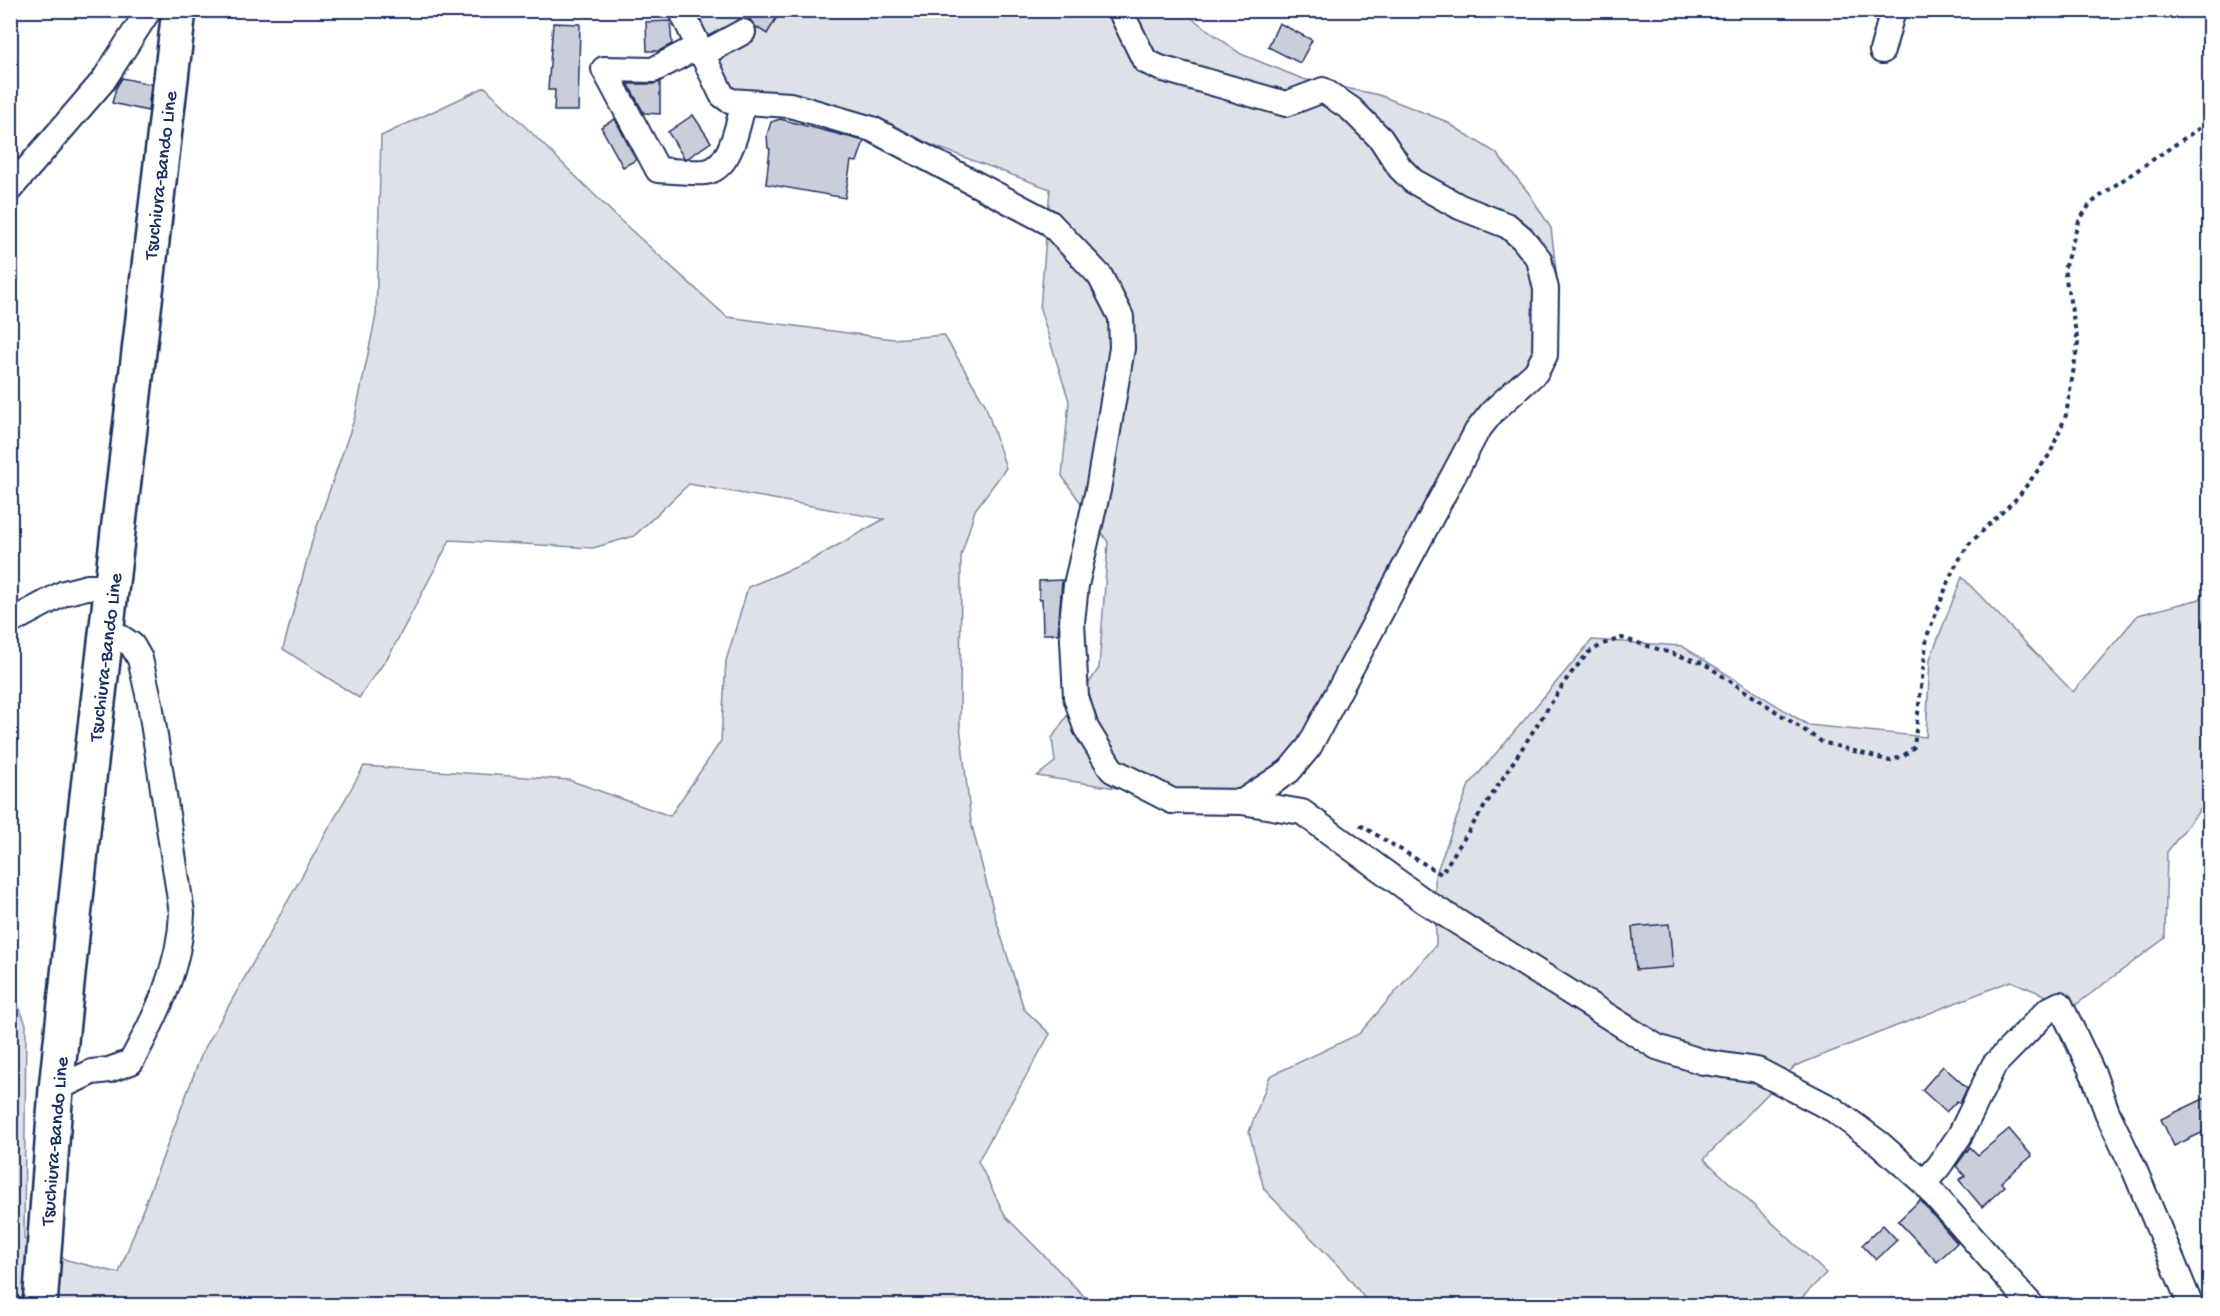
<svg xmlns="http://www.w3.org/2000/svg" width="2220" height="1316" font-family="'Gochi Hand',sans-serif">
<style>
.green{fill:#dee1e7;stroke:#7c88a2;stroke-width:1.5}
.building{fill:#caceda;stroke:#1b2f5e;stroke-width:1.5}
.lines{fill:none;stroke-linecap:round;stroke-linejoin:round}
.minor-casing{stroke:#1b2f5e;stroke-width:28}
.secondary-casing{stroke:#1b2f5e;stroke-width:38}
.path{stroke:#1b2f5e;stroke-width:4;stroke-dasharray:4.5 4.5;stroke-linecap:butt}
.minor{stroke:#fff;stroke-width:24}
.secondary{stroke:#fff;stroke-width:33}
.labels{text-anchor:middle;stroke-width:4.5;stroke-linejoin:round;paint-order:stroke}
.street-label{font-size:20px;fill:#1b2f5e;stroke:#fff}
</style>
<rect width="100%" height="100%" fill="#fff"/>
<filter id="ink" filterUnits="userSpaceOnUse"><feTurbulence type="fractalNoise" baseFrequency=".0167" numOctaves="2"/><feDisplacementMap in="SourceGraphic" scale="12" xChannelSelector="R" yChannelSelector="G"/><feConvolveMatrix kernelMatrix="1 2 1 2 8 2 1 2 1" color-interpolation-filters="sRGB"/></filter>
<g filter="url(#ink)">
<path class="green" d="M690 11H1182L1241 54 1303 79 1379 95 1445 121 1496 153 1528 192 1551 228 1558 287 1542 340 1300 748 1240 796 1202 801 1037 776 1055 762 1052 738 1099 668 1108 542 1062 476 1069 401 1040 309 1050 189 926 143 867 116 731 90Z
M485 87 621 221 727 317 893 339 944 335 985 404 1006 468 975 510 961 556 960 725 971 822 994 913 1024 1009 1050 1034 978 1161 1006 1217 1084 1296 1105 1305H11L10 985 26 1024 24 1239 67 1260 119 1273 202 1053 364 766 569 780 670 816 721 741 726 661 748 587 808 562 884 519 689 484 634 536 593 548 450 540 390 654 359 698 283 649 313 538 355 417 376 315 381 136Z
M1962 577 2073 692 2138 615 2200 599 2209 581V798L2167 852 2165 938 2073 1007 2011 981 1795 1066 1704 1159 1826 1273 1795 1305H1370L1343 1271 1264 1189 1249 1132 1270 1076 1359 1034 1436 945 1435 876 1469 785 1592 640 1682 646 1808 725 1926 737 1930 659Z"/>
<path class="building" d="M755 10H781L767 34 756 27 750 20Z
M670 21 672 44 659 51H647L646 22Z
M553 23 580 24 578 111H554L555 90H548Z
M1279 23 1312 40 1300 63 1268 47Z
M122 78 151 84 148 111 112 103 116 88Z
M660 82V114L644 113 628 84H653Z
M693 115 711 142 688 158H684L668 132Z
M615 119 636 160 623 167 601 127Z
M780 119 864 141 857 162 851 161 845 198 766 184 770 149 768 148 767 135 771 122Z
M1062 580 1058 634H1043L1042 599 1039 600V581Z
M1669 924 1673 967 1636 970 1632 927Z
M1943 1066 1967 1088 1960 1103 1957 1101 1946 1112 1922 1090Z
M2210 1096V1129L2174 1146 2161 1119Z
M2009 1129 2032 1156 2001 1182 2005 1186 1982 1207 1959 1180 1965 1176 1956 1166 1970 1147 1978 1155Z
M1920 1200 1957 1243 1937 1262 1898 1221Z
M1883 1225 1897 1240 1876 1260 1862 1245Z"/>
<g class="lines">
<g class="minor-casing">
<path id="minor" d="M681 10 722 95 730 101 790 105 872 129 1050 223 1100 276 1121 317 1122 348 1098 490 1076 585 1072 622 1076 697 1086 728 1112 770 1172 801 1242 802 1302 812 1424 901 1657 1047 1703 1062 1757 1070 1834 1110 1880 1144 1924 1183 2032 1306
M1120 10 1145 61 1160 68 1286 104 1323 90 1351 109 1381 139 1400 168 1413 181 1460 207 1508 226 1522 238 1539 259 1546 289 1545 355 1536 372 1493 411 1477 431 1309 747 1289 771 1242 802
M697 47 653 70 604 69 658 170C674 171 690 173 705 172 732 169 738 122 744 102
M1882 51 1893 10
M701 55 743 32
M10 189 103 81 149 10
M10 622 64 593 87 587H113
M56 1089 92 1072 109 1070 131 1062C157 1015 180 967 182 913L150 703 140 659 132 645 120 637 107 635
M1924 1183 1939 1166 1960 1135 1994 1065 2048 1010 2060 1004 2094 1076 2107 1112 2135 1171 2191 1306"/>
</g>
<g class="secondary-casing">
<path id="secondary" d="M40 1306 56 1089 84 822 179 10"/>
</g>
<path class="path" d="M1360 825 1441 874 1568 677 1588 653 1603 644 1622 638 1703 663 1822 742 1890 761 1903 756 1914 747 1927 636 1953 570 1968 545 2018 497 2050 454 2066 415 2078 343 2064 269 2079 221 2090 204 2114 186 2210 121"/>
<use href="#minor" class="minor"/>
<use href="#secondary" class="secondary"/>
</g>
</g>
<g class="labels">
<g class="street-label">
<text transform="translate(159 175) rotate(-83)" y="7">Tsuchiura-Bando Line</text>
<text transform="translate(104 657) rotate(-83)" y="7">Tsuchiura-Bando Line</text>
<text transform="translate(53 1141) rotate(-85)" y="7">Tsuchiura-Bando Line</text>
</g>
</g>
<rect width="2220" height="1316" fill="none" stroke="#fff" stroke-width="36"/>
<rect x="18" y="18" width="2184" height="1280" fill="none" stroke="#1b2f5e" stroke-width="2" filter="url(#ink)"/>
</svg>
